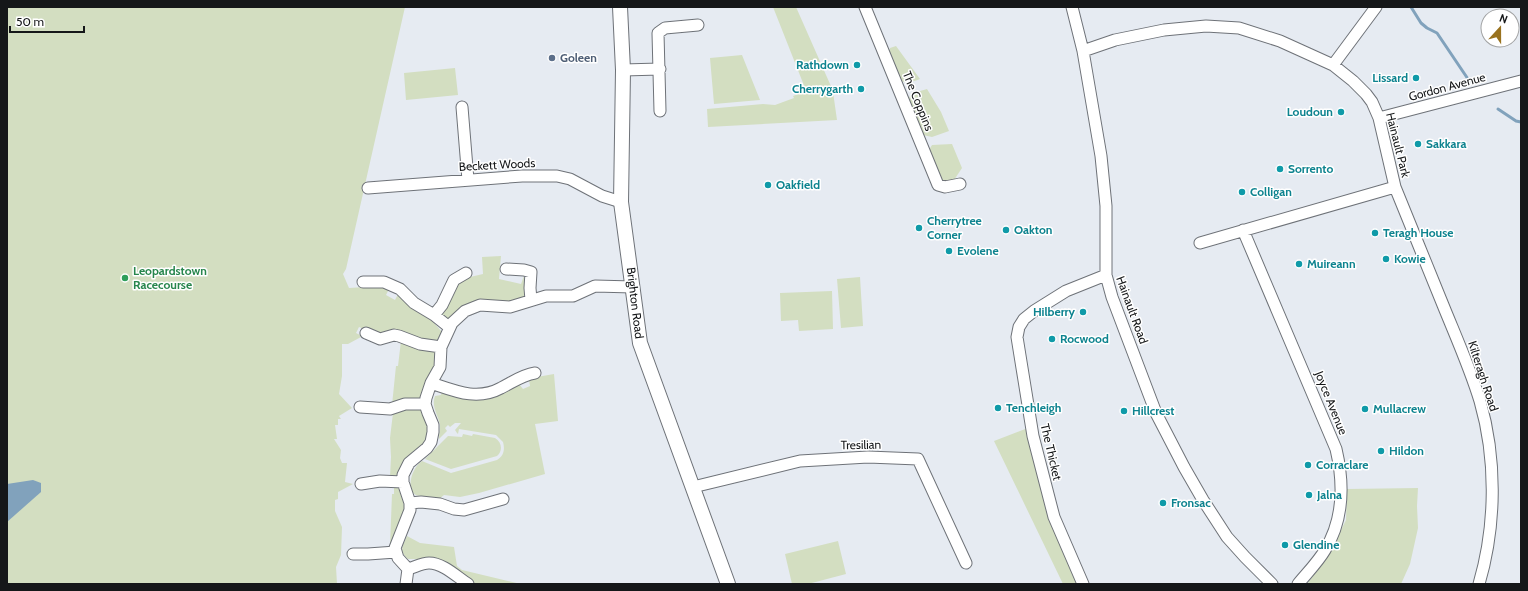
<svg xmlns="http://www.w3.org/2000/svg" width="1528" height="591" font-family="Cabin,sans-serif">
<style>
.green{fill:#d3dec1}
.water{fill:#81a2bc}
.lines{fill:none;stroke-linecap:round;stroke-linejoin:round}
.stream{stroke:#81a2bc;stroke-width:3}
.minor-casing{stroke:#6e7278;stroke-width:13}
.tertiary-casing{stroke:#6e7278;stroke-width:16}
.minor{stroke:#fff;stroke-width:11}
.tertiary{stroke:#fff;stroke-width:14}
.service-dot{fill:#5c6f8a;stroke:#fff;stroke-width:1.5}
.culture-dot{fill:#0f9aa8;stroke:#fff;stroke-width:1.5}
.leisure-dot{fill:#2e9e5b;stroke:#fff;stroke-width:1.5}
.labels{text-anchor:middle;stroke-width:3;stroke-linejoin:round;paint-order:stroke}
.service-label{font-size:12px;font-weight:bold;fill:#4e5e75;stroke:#fff;text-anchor:start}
.culture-label{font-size:12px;font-weight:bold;fill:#0d838f;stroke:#fff;text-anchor:start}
.street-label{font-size:12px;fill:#151719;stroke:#fff}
.leisure-label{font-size:12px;font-weight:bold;fill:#27864d;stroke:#fff;text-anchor:start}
</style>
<rect width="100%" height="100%" fill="#e6ebf2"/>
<path class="green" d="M7 7H405L346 269 343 274 349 288 381 286 389 289 386 295 395 300 398 294 428 316 442 332 438 342 379 335 359 327 356 333 362 336 361 337 348 344H342V376L339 394 352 408 339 416 341 419H338V425H335L337 439H334L341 450 340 458 342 463H347L345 482 353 484 338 492V499L335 500V511L342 527 341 555 336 567 337 584H7Z
M773 7H796L830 84 833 92 837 120 708 127 707 109 763 104 775 105 794 98 793 96 804 92 805 88Z
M896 46 920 79C914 81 907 85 902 81L889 51 890 48Z
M742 55 760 100 714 104 710 58Z
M455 68 458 95 406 100 404 73Z
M927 89 941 112 949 131 932 137 923 135 909 98C911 92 921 91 927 89Z
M952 144 962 168 954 180 944 182 940 179 929 150 932 145Z
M501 256 499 279 521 284 524 276V297L448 320 442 315 454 286 466 278 483 274 482 257Z
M860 277 863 326 841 328 837 279Z
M832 291 833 329 799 331 798 320 781 321 780 293Z
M401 341 432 350 435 352 437 360 419 400 392 405 396 366H398Z
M554 374 558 421 535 424 545 474 479 493 460 497 444 495 438 500 421 499V496C404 496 410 469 422 461L451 473 497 460C504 456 505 449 503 442L496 435 459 429 458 434 457 433 455 430 461 423H455L450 427 448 425 445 428 447 431 439 439C439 434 440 430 440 425 438 415 431 406 435 396L441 395 442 392 457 397 519 384 523 389 530 386 529 380 537 377Z
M404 408 422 409C425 416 430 425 428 433 426 447 408 464 399 475L397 477H390L391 457 390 438 393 413Z
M1028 428 1041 489 1051 517 1080 584H1063L994 441Z
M463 434 472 436 473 434 495 438C502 442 503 451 497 456L451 469 425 459 448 436 462 437Z
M394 485 400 489 405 509 390 546 392 494H394Z
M1418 488 1417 506 1418 528 1410 564 1401 584H1307L1327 558 1346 520 1347 489Z
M407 536 420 543 454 547 457 566 462 570 521 584H474L418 561 417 559H408C398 550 403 546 407 536Z
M838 541 846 574 808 584H792L785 554Z"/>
<path class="water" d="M33 480 41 483V492L7 522V484Z"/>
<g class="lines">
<path class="stream" d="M1411 7 1421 23 1427 28 1437 33 1470 82
M1498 109 1516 121 1521 122"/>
<g class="minor-casing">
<path id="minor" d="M865 7 938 185 945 187 960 184
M1072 7 1083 51 1101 156 1106 206V275L1112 297 1156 413 1184 467 1203 500 1227 537 1245 557 1272 584
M1083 51 1115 40 1164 30 1206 26 1239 28 1280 41 1333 65 1353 81 1366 94 1372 102 1379 118 1395 187 1200 243
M1333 65 1376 7
M623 70 660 69
M462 107 468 180
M660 111 658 33 665 28 698 25
M1379 118 1521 81
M1395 187C1411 226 1427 266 1443 305 1456 337 1470 368 1480 401 1497 460 1496 526 1479 584
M368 188 522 176H557L570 179 602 196 621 202
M1243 230 1336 449C1344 483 1344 519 1325 550 1318 562 1307 573 1298 584
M506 269 524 270 531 272 530 288 531 300
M363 282H384L400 289 414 303 434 315 449 327
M434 315 442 305 454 280 466 273
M366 333 380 339 394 335 399 336 420 344 441 347
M431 383C455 391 477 401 501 388 513 382 522 375 535 373
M360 407 390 409 405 404H425
M361 484 380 481 403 482
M693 487 800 461 868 457 918 459 966 563
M410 503 421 502 440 504 454 509 464 510 503 499
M353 554H368L396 552
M408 569C415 567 422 563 429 563 443 563 457 577 468 584
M406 584 408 569 398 558 395 548 410 510V503L403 482V475L409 463 427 448 431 442 433 432V425L428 413 425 404 426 398 431 383 440 367 441 347 452 323 465 311 480 305 510 307 546 296H573L595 286 633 287
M1083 584 1054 517 1033 436 1017 337 1019 327 1024 319 1034 311 1066 291 1106 275"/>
</g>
<g class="tertiary-casing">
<path id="tertiary" d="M620 7 623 70 621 202 640 343 728 584"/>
</g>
<use href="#minor" class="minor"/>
<use href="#tertiary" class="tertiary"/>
</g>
<circle class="service-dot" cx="552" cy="58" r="4"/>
<g class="culture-dot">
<circle cx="857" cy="65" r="4"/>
<circle cx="1416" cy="78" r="4"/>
<circle cx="861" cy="89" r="4"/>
<circle cx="1341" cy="112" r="4"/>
<circle cx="1418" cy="144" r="4"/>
<circle cx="1280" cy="169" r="4"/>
<circle cx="768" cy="185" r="4"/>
<circle cx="1242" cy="192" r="4"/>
<circle cx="919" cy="228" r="4"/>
<circle cx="1006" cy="230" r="4"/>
<circle cx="1375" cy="233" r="4"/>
<circle cx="949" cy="251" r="4"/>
<circle cx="1386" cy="259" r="4"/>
<circle cx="1299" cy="264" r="4"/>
<circle cx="1083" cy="312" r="4"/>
<circle cx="1052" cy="339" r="4"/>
<circle cx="998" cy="408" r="4"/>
<circle cx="1365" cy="409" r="4"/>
<circle cx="1124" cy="411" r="4"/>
<circle cx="1381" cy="451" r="4"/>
<circle cx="1308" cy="465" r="4"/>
<circle cx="1309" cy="495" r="4"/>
<circle cx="1163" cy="503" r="4"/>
<circle cx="1285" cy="545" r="4"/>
</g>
<circle class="leisure-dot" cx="125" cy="278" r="4"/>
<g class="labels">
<g class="service-label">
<text x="560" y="62">Goleen</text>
</g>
<g class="culture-label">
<text x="849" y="69" text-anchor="end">Rathdown</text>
<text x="1408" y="82" text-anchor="end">Lissard</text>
<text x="853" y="93" text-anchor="end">Cherrygarth</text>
<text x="1333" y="116" text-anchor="end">Loudoun</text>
<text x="1426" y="148">Sakkara</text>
<text x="1288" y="173">Sorrento</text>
<text x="776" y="189">Oakfield</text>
<text x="1250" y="196">Colligan</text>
<text x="927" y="225">Cherrytree<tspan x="927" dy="14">Corner</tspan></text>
<text x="1014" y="234">Oakton</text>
<text x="1383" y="237">Teragh House</text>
<text x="957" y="255">Evolene</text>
<text x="1394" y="263">Kowie</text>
<text x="1307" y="268">Muireann</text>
<text x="1075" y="316" text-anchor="end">Hilberry</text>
<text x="1060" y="343">Rocwood</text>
<text x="1006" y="412">Tenchleigh</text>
<text x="1373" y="413">Mullacrew</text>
<text x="1132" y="415">Hillcrest</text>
<text x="1389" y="455">Hildon</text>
<text x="1316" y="469">Corraclare</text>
<text x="1317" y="499">Jalna</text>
<text x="1171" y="507">Fronsac</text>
<text x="1293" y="549">Glendine</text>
</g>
<g class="street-label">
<text transform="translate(1447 87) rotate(-15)" y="4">Gordon Avenue</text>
<text transform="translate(918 101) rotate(68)" y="4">The Coppins</text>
<text transform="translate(1398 145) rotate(76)" y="4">Hainault Park</text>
<text transform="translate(497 165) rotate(-3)" y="4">Beckett Woods</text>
<text transform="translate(635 303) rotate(83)" y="4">Brighton Road</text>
<text transform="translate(1132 310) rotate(70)" y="4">Hainault Road</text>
<text transform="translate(1483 376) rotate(72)" y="4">Kilteragh Road</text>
<text transform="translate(1331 403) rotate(68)" y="4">Joyce Avenue</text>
<text transform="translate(861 445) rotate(-1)" y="4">Tresilian</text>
<text transform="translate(1051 452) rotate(77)" y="4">The Thicket</text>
</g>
<g class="leisure-label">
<text x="133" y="275">Leopardstown<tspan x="133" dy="14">Racecourse</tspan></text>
</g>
</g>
<rect width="1528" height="591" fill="none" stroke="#151719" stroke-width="16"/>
<g transform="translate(1500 28) rotate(21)"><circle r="19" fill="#ffffff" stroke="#a1a2a3"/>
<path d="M0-3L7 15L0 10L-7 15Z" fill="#99721e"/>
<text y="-6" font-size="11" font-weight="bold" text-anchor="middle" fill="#151719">N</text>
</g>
<path d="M10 26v6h74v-6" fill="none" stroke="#151719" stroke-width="2"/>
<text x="16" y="26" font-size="12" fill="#151719" stroke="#ffffff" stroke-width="3" paint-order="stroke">50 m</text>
</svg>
